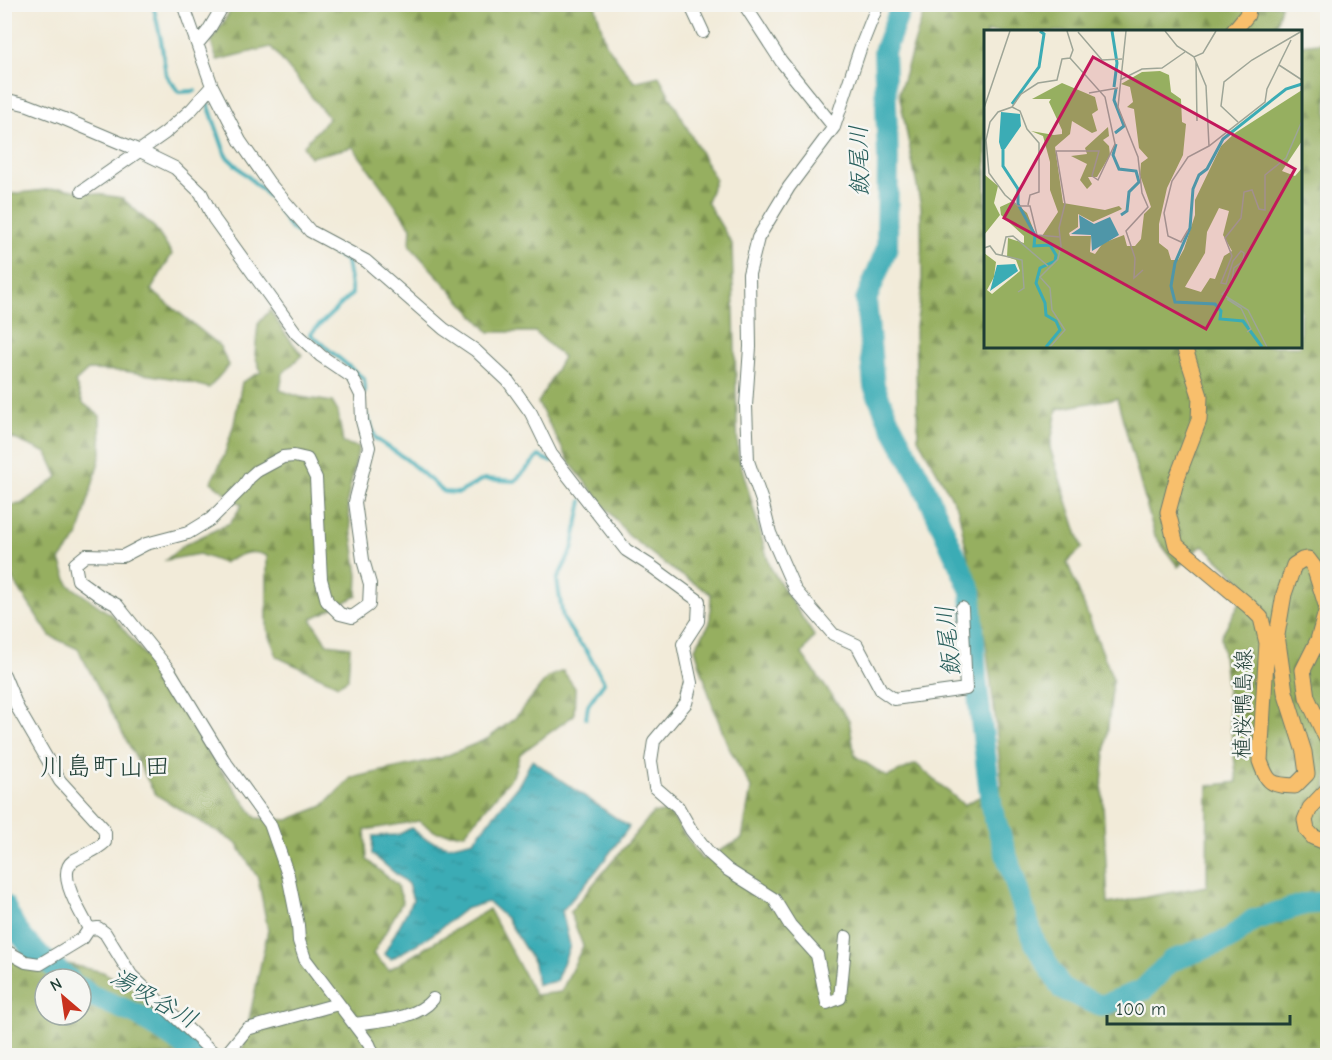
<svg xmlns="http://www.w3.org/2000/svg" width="1332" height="1060" font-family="'Comic Neue','Klee One',sans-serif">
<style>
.forest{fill:url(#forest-firs);stroke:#5a764a;stroke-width:1.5;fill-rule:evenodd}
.water{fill:url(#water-ripples);stroke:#2d7474;stroke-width:1.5}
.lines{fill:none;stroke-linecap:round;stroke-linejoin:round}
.stream{stroke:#3bacb5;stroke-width:4}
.river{stroke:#3bacb5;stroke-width:22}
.minor-casing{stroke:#697a6e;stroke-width:14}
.major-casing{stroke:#697a6e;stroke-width:17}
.minor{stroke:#fff;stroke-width:12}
.major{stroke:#f8bf6c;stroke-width:15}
.labels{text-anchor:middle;stroke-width:5;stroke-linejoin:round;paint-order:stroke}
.street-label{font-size:22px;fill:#1f3d34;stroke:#f6f6f2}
.water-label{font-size:24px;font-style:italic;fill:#275e5b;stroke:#f6f6f2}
.quarter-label{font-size:26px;fill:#1f3d34;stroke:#f6f6f2}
.inset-river{fill:none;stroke:#3bacb5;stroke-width:3}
.inset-road{fill:none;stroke:#9ea597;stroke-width:1.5}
.view{fill:#c2185b;fill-opacity:0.15;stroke:#c2185b;stroke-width:3}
.inset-edge{fill:none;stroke:#1f3d34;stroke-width:3}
</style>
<defs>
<pattern id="forest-firs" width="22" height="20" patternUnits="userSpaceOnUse" patternTransform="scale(1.5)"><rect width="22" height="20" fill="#96af60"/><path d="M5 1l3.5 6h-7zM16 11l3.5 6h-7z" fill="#7a9050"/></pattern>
<pattern id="water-ripples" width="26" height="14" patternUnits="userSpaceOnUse" patternTransform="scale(1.5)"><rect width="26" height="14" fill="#3bacb5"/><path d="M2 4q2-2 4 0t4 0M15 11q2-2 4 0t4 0" fill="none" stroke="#318d94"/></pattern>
</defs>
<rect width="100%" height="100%" fill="#f6f6f2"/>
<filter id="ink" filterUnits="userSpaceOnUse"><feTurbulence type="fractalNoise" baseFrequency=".0167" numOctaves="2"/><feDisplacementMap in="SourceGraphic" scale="12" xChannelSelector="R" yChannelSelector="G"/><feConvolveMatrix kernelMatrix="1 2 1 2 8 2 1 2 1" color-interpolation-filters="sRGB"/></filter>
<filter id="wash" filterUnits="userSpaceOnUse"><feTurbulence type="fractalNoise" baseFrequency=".008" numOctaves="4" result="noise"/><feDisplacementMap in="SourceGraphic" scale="24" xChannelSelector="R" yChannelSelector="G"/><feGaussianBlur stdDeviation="1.35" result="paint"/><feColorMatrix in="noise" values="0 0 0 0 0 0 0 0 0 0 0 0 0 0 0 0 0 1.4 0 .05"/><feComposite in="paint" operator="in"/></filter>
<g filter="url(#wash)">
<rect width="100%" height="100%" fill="#f2ebd9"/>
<path class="forest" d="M234 5H595L606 44 634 82 659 76 715 179 707 202 732 244 738 454 770 567 814 636 802 654 849 720 855 756 887 777 916 764 964 805 1002 785 995 716 986 643 958 509 918 438 915 332 922 287 921 207 899 93 926 5H1281L1275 31 986 32V346H1300L1301 45 1327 42V1055H230L243 1048 268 930 258 878 236 843 155 794 78 649 50 636 9 574 5 570V506L21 504 58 477 47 453 5 435 4 195 61 188 122 198 155 228 172 254 151 290 219 345 229 365 209 388 176 379 124 371 88 370 75 382 83 403 100 416 101 454 78 537 60 560 69 585 113 616 161 676 203 745 256 818 288 820 323 806 351 778 441 758 487 739 515 718 548 677 563 671 575 688 574 715 520 754 513 776 464 834 436 832 419 821 365 830 367 860 397 885 403 901 373 954 389 970 489 909 535 995 561 992 583 946 570 912 653 813 669 812 702 860 742 839 751 788 728 746 712 704 695 648 710 623 711 594 670 568 628 535 570 463 538 403 563 357 535 332H489L410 246 411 227 353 147 310 157 303 146 329 118 271 47 217 60 211 42ZM1117 398 1155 536 1178 567 1203 545 1248 588 1221 636 1237 782 1208 786 1207 886 1108 904 1102 783 1113 679 1067 562 1082 548 1050 448 1057 409Z
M270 310 284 332 302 355 283 373 280 390 300 397 332 402 338 412 343 443 359 447 347 501 358 575 357 596 311 619 327 644 350 647 348 679 338 685 277 657 267 628V556C249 548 240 555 223 563L199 554 166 560 184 545 230 523 242 505 211 482 224 456 234 424 242 382 261 372 255 355 258 324Z
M5 950 103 972 164 1006 204 1055 5 1056ZM45 979H81V1015H45Z"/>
<path class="water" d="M532 760 629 827 597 870 562 911 570 946 556 981 537 985 534 963 507 919 488 902 465 909 432 935 391 959 384 954 413 900 408 884 372 854 373 836 398 835 411 828 426 839 448 846 474 840 519 784Z"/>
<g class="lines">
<path class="stream" d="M153 4 161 40 166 75 179 92 195 91
M206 98 226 156 274 201 290 228 347 261 352 294 310 334 364 379 365 392
M367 415 376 439 406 459 444 492 459 493 484 479 515 481 539 456 551 462
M582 501 572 550 557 580 563 618 576 639 586 650 604 682 588 705 586 718"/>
<path class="river" d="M902 4 884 52 888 158 887 248 866 300 874 386 889 421 922 482 971 591 976 679 992 810 1034 941 1062 989 1101 1006 1143 990 1171 961 1230 939 1253 920 1305 904 1328 902
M4 905C20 943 38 955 69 979
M81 988 90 995 138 1015 200 1056"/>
</g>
</g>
<g filter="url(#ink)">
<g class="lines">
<g class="minor-casing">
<path id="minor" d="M183 4 212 86 240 141 269 183 310 231 366 261 444 329 475 350 508 381 531 413 551 454 626 550 651 566 699 601 698 621 683 644 691 683 686 703 654 741 651 761 655 787 678 807 691 830 709 853 728 870 774 899 790 925 817 955 827 1003 840 998 846 937
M690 4 703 32
M744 4 781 61 834 127
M878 4 860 49 834 127 789 187 758 238 749 274 750 347 746 406 748 461 762 501 770 533 795 590 833 634 857 645 881 690 894 699 966 689 962 608
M198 43 208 31 224 4
M4 99 28 105 62 118 140 151 175 168 201 193 214 219 296 333 321 356 352 377 361 395 362 421 369 447 355 502 363 560 370 584 369 605 352 617 340 614 327 601 321 579 316 478 307 459 294 456 283 457 257 471 249 478 242 488 211 519 188 533 146 544 123 556 86 555 75 564 78 580 100 596 117 605 169 670 223 759 270 824 288 875 298 925 299 941 305 959 369 1044 374 1056
M82 191 165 133 192 109 212 86
M4 675 18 709 60 781 103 828 105 833V842C96 851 84 854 73 861 55 874 82 914 89 929
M4 950 26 962 40 964 83 938 89 929 98 928 105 933 131 975 209 1049 218 1056
M355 1024C380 1020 416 1020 433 999
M219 1056 228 1052 247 1029 338 1004"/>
</g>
<g class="major-casing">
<path id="major" d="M1233 32 1247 15 1249 4
M1184 346 1200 396 1199 420 1177 478 1168 512 1176 545 1249 606 1261 618 1267 643 1260 761C1268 783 1270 785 1295 786L1307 774 1304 752 1285 692 1277 635 1284 594 1294 565 1302 560 1308 559 1314 567 1327 608 1318 640 1303 670 1307 697 1328 742
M1328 789 1310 808 1305 820 1307 830 1313 837 1328 843"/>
</g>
<use href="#minor" class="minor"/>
<use href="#major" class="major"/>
</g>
</g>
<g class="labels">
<g class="street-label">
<text transform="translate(1242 704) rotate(-89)" y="8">植桜鴨島線</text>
</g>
<g class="water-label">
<text transform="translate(859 161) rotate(-91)" y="8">飯尾川</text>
<text transform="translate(948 641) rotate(-96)" y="8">飯尾川</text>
<text transform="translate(154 998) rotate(30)" y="8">湯吸谷川</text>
</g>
<g class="quarter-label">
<text x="105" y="775">川島町山田</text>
</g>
</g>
<g transform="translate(984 30)">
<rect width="318" height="318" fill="#f2ebd9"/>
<path d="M176 41 185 45 187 62 197 69 198 92 202 94 199 125 183 158 175 194V213L184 220 187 230H194L200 219 211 185V170L237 116 251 103 318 60V111L298 141 311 146 318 138V317H0V223L12 232 10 247 3 260 8 264 36 241 32 230 23 227 24 208 40 213V206L17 185 16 177 29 171 43 183 52 206H58L74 182 66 160V132L59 106 47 101 70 105 78 104V100L65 72 67 69H48L78 53 111 67 114 80 108 84 113 101 108 103 88 91 86 104 71 117 79 173 121 180 135 176 138 179 109 192 94 184V197L85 203 86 206H107L106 222 111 224 119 213 140 205 143 216H151L157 209 160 184 167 177 156 145 157 133 164 128 155 118 150 79 143 77 149 72 146 57 137 54 158 42ZM235 178 245 181 239 205 248 221 240 226 231 249 226 248 217 262 201 257 221 223 223 202ZM124 97 125 106 119 110 125 116 126 125 113 147H104L108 154 103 159 96 150 103 134 87 126 103 124 101 118ZM1 145 14 156 10 173 16 185 0 205Z" fill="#96af60" fill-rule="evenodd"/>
<path d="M17 82 36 84 37 96 21 119H17L15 112ZM95 185 110 194 126 187 135 205 108 221 107 205 87 204 96 198ZM31 234 34 241 6 261 13 235Z" fill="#3bacb5"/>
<path class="inset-river" d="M128 1 133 33 130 57M28 74 55 37 60 4 56 1M131 103 140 96 130 70 132 59M132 114 129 125 135 139 152 141 155 152 145 162 143 181 137 185M19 116V136L34 159V174L51 205 50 216 66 215 72 225 71 231 56 238 52 253 61 273 62 285 72 291 76 300 62 317M278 317 259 291 236 289 237 281 231 274 191 272 187 256 191 233 206 198 209 159 215 145 223 139 239 109 302 59 318 54"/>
<path class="inset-road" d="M142 1 134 77 154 127 158 163 164 177 142 201 151 228 150 248 159 240M181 1 193 16 210 27 219 23 232 1M94 2 118 30 138 29M210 27 222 56 225 116M212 32 213 91M295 35 318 50M136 50 158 39 178 38 201 22M105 63 134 58M28 77 36 81 43 99 55 113V162L46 165 44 175M0 78 26 1M254 92 237 76 240 52 268 30 318 1M204 200 197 212 184 206 180 183 188 151 204 127 225 116 281 72 283 59 307 10M76 207 53 205 46 176H34L21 165 5 143 2 110 6 92 14 82 28 77 37 64 54 53 73 50 78 29 86 28 89 20 83 1M0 218 6 216 12 224 38 230 40 258 34 262M18 225 22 207 29 206 64 236M318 250V276M243 269 257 278 267 299 263 302M66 317 81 300 68 280 66 258 56 247 74 229 77 216 75 198 81 174 72 121H115L108 146 114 150 131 114 121 67 86 28M283 317 264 280 238 264 247 255 250 238 259 231 260 223 257 221 249 231 242 254 237 253 248 226 241 208 257 188 260 162 268 160 275 179 281 180V145L302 128 318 91"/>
<path class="view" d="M109 27 311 139 222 299 20 188Z"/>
<rect width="318" height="318" class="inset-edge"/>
</g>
<rect width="1332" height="1060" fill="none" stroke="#f6f6f2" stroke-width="24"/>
<g transform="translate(63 997) rotate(331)"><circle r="28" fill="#f6f6f2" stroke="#a0aca6" stroke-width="1.5"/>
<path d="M0-4.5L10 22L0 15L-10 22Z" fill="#c8321e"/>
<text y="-9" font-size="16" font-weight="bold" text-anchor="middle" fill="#1f3d34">N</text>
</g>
<path d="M1107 1015v9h183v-9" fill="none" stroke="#1f3d34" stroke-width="3"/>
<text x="1116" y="1015" font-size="18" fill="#1f3d34" stroke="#f6f6f2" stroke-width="4.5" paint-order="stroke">100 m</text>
</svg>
